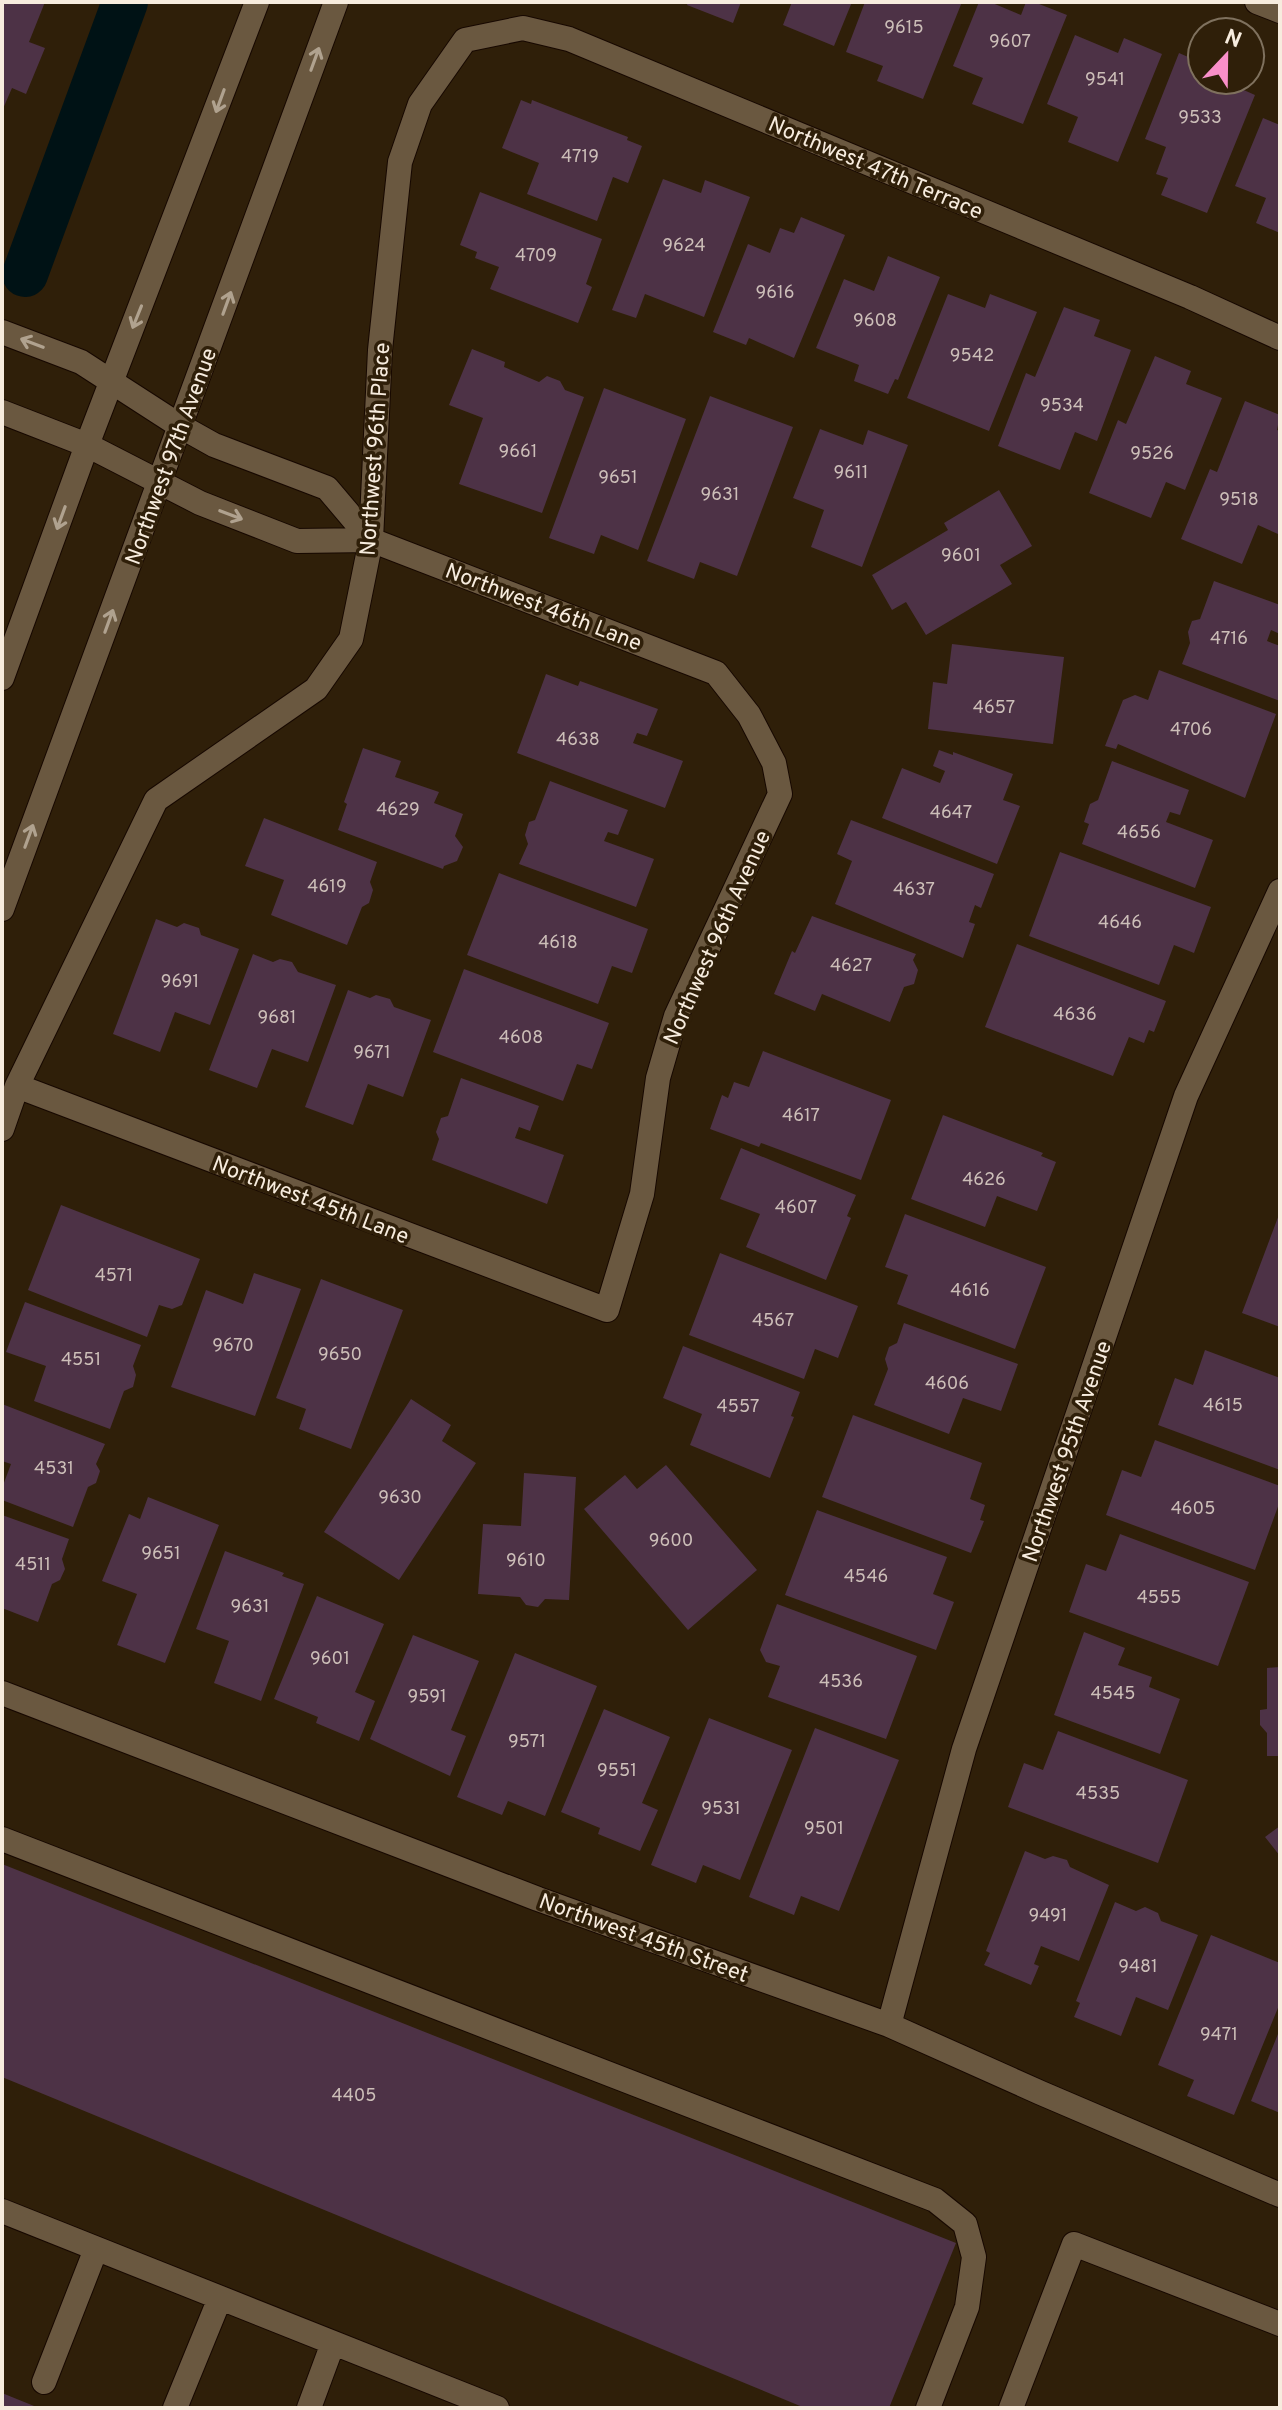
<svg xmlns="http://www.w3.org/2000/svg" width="1282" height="2410" font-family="Overpass,sans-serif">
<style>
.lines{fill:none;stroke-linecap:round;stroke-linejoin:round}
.canal{stroke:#001215;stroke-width:46}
.building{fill:#4d3246}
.minor-casing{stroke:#170800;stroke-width:26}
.minor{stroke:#6a5840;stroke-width:24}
.oneway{stroke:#b0a28f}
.labels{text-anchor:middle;stroke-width:7;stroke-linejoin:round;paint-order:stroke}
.number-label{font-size:18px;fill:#ccbeb8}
.street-label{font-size:22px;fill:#f7ecde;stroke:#2f1f09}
</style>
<rect width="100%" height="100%" fill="#2f1f09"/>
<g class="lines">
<path class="canal" d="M25 274 125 2"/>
</g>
<path class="building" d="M2 2H45L29 42 45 48 26 94 12 88 2 111Z
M688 2H741L733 23 687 5Z
M792 2H852L834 46 783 25Z
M865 2H962L923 99 877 81 883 66 846 52Z
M979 2H990L1021 15 1026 2H1034L1067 15 1023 124 972 104 983 78 953 66Z
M1075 35 1118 53 1124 38 1162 54 1118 162 1068 142 1078 117 1047 104Z
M1179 53 1202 63V80H1221L1255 95 1207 213 1161 195 1168 178 1156 174 1166 147 1145 139Z
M521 100 531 104 532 100 628 137 627 140 642 146 628 183 613 177 597 221 527 194 539 163 502 148Z
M1263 118 1280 125V233L1256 223 1266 198 1235 186Z
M663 179 701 193 705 180 750 197 704 317 645 294 636 318 612 310Z
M480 192 602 239 586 284 592 287 578 323 490 289 499 267 475 258 477 252 460 245Z
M801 217 845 235 794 358 749 338 746 345 713 332 748 244 770 253 780 228 794 233Z
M888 256 940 277 898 380 895 379 888 394 854 381 859 365 816 348 844 279 874 291Z
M948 294 985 308 990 294 1037 312 989 431 907 398Z
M1064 307 1100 320 1094 336 1131 350 1097 441 1075 432 1060 470 998 446 1026 373 1035 377Z
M472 349 505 362 504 367 539 382 547 376 560 381 565 390 584 397 542 513 459 484 483 418 449 405Z
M1155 356 1191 371 1186 384 1222 398 1185 490 1166 482 1151 518 1089 493 1118 420 1126 424Z
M604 388 686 419 638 550 601 535 594 554 549 538Z
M710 396 793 427 737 576 700 562 694 579 647 561Z
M1245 401 1280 415 1277 430 1280 431V528L1278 534 1258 525 1242 564 1181 539 1210 469 1217 472Z
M820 429 863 445 868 430 908 445 862 567 811 547 824 510 793 498Z
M999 490 1032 546 1000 565 1012 584 926 635 906 602 892 610 872 575 948 530 944 523Z
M1214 581 1280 605V634L1271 630 1267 641 1280 646V701L1182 664 1190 643 1188 632 1192 621 1200 619Z
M952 644 1064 657 1053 744 928 729 933 682 947 684Z
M1159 670 1276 714 1245 798 1118 744 1116 749 1105 746 1123 700 1135 695 1148 700Z
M546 674 578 686 580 681 658 709 647 736 637 733 633 743 683 761 665 808 517 753Z
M363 748 401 761 395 777 439 792 434 803 463 814 455 836 463 847 457 861 444 866 443 869 338 830 347 804 344 802Z
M939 750 953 755V752L1013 774 1003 800 1020 806 997 864 882 818 902 768 940 783 945 771 933 766Z
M1112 761 1189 790 1180 815 1170 812 1166 822 1213 840 1195 888 1082 844 1089 824 1084 822 1090 804 1098 800Z
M550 781 628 810 618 835 608 832 604 841 654 859 636 907 519 864 528 844 525 835 529 822 535 820Z
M264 818 377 862 370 882 373 890 369 903 362 907 347 945 271 915 284 880 245 866Z
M851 820 994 874 981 908 975 905 969 922 975 924 963 958 835 904 852 861 837 854Z
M1060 852 1211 907 1194 953 1174 945 1159 985 1029 936Z
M499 873 648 929 632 973 612 966 598 1004 467 955Z
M812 916 916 954 913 960 918 970 914 984 904 987 890 1022 822 994 815 1011 774 994 792 951 795 953Z
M156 919 177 927 184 923 199 928 201 935 239 949 210 1025 175 1012 160 1052 113 1034Z
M1017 944 1166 1001 1154 1032 1149 1030 1144 1043 1129 1037 1113 1076 985 1027Z
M253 954 273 962 280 959 292 962 298 972 336 985 308 1062 272 1049 257 1088 209 1070Z
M464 969 609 1023 592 1069 577 1064 563 1101 433 1052Z
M348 990 370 998 376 995 390 999 394 1007 431 1020 403 1097 368 1084 353 1125 305 1107Z
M763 1051 891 1100 861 1180 761 1143 759 1147 710 1129 722 1095 728 1098 734 1082 749 1087Z
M461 1078 539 1106 530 1131 519 1127 515 1138 564 1155 547 1204 432 1160 439 1139 436 1132 441 1118 448 1116Z
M943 1115 1043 1153 1041 1156 1056 1162 1037 1211 997 1196 985 1227 911 1199Z
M741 1148 856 1195 847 1216 851 1218 826 1280 746 1247 760 1214 720 1199Z
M61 1205 200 1259 182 1305 172 1309 159 1305 147 1337 28 1290Z
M1280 1212V1327L1242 1313Z
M905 1214 1046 1267 1015 1349 897 1304 908 1275 885 1267Z
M720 1253 858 1306 838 1358 815 1349 804 1379 689 1335Z
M254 1273 301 1289 255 1416 171 1387 206 1290 243 1304Z
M321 1279 403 1310 351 1449 299 1429 306 1409 276 1398Z
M25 1302 141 1345 133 1366 136 1375 133 1387 124 1391 110 1429 34 1401 46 1366 6 1352Z
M904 1323 1018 1364 1001 1411 963 1398 949 1434 874 1405 888 1369 885 1359 889 1347 897 1343Z
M683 1346 800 1392 791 1416 794 1417 770 1478 690 1445 702 1414 663 1398Z
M1205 1350 1280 1378V1470L1158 1425 1175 1378 1193 1385Z
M411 1399 451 1425 442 1441 476 1463 399 1580 324 1532Z
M2 1404 105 1444 96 1464 100 1471 96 1483 88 1487 73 1527 2 1500V1488L11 1464 2 1461Z
M853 1415 982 1463 970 1499 985 1505 980 1520 984 1521 971 1553 822 1497Z
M1155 1440 1280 1486V1501L1255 1570 1106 1515 1122 1470 1141 1477Z
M666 1465 757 1570 688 1630 584 1509 625 1475 637 1489Z
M524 1473 576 1477 569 1600 545 1599 538 1607 526 1605 520 1597 478 1594 483 1524 521 1526Z
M148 1497 219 1525 165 1663 117 1645 137 1594 102 1581 129 1514 140 1519Z
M817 1510 947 1557 933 1594 954 1602 936 1650 785 1595Z
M2 1515 69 1539 62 1559 65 1569 60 1580 52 1584 38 1622 2 1608Z
M1120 1534 1249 1582 1218 1666 1069 1612 1086 1564 1106 1571Z
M225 1551 284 1573 282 1576 304 1584 261 1701 214 1683 229 1641 196 1629Z
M317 1596 384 1624 355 1692 375 1701 359 1741 316 1723 318 1717 274 1699Z
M777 1604 917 1656 886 1739 768 1697 780 1666 766 1662 760 1650Z
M1084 1632 1125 1648 1118 1665 1152 1677 1149 1687 1180 1699 1160 1754 1054 1715Z
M413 1635 479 1661 451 1730 466 1736 450 1776 370 1739Z
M515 1653 597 1686 545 1816 508 1801 502 1815 457 1797Z
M1280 1667V1756H1267V1733L1260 1725V1710L1267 1709V1668Z
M604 1709 670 1737 642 1803 658 1810 640 1851 598 1834 600 1828 561 1812Z
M709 1718 792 1750 740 1880 703 1865 696 1883 651 1865Z
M815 1728 899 1760 839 1911 801 1896 794 1915 749 1897Z
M1058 1731 1188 1780 1158 1863 1008 1807 1024 1763 1043 1770Z
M1280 1826V1856L1265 1837Z
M1025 1851 1045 1859 1053 1856 1067 1860 1070 1867 1109 1885 1079 1961 1041 1946 1034 1964 1039 1966 1031 1985 984 1965 990 1953 986 1951Z
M2 1864 956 2243 889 2408H805L2 2077Z
M1115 1902 1136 1911 1145 1907 1158 1913 1161 1921 1198 1935 1168 2010 1136 1997 1121 2036 1074 2017 1080 2003 1076 2001Z
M1211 1935 1280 1963V2003L1234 2115 1187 2096 1194 2080 1158 2065Z
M1280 2029V2113L1251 2101Z
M2 2393 39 2408H2Z"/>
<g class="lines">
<g class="minor-casing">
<path id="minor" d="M1257 2 1280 11
M2 332 81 362 180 426 214 445 327 488 371 540 297 541 200 503 87 445 2 412
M2 678 87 445 257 2
M2 909 336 2
M17 1086 607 1310 642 1194 658 1078 676 1016 780 794 774 763 749 715 716 673 371 540
M2 1129 17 1086 156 800 316 689 351 639 371 540 380 350 400 162 420 104 465 40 523 28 569 39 1190 297 1280 338
M2 1693 538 1899 889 2025 1041 2093 1280 2195
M2 1839 935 2200 965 2224 974 2257 967 2307 928 2408
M889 2025 964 1749 1186 1096 1280 891
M2 2211 497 2408
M44 2382 96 2249
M175 2408 220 2298
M309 2408 333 2343
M1011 2408 1074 2244 1280 2324"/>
</g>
<use href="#minor" class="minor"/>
</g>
<defs><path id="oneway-shaft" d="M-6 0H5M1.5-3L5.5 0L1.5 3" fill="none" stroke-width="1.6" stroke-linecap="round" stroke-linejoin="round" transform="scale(2)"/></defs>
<g class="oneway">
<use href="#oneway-shaft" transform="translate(315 59) rotate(-70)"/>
<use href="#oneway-shaft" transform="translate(220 101) rotate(110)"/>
<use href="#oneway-shaft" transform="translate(227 303) rotate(-70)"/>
<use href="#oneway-shaft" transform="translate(137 317) rotate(112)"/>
<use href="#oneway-shaft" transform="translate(32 343) rotate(-159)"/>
<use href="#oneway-shaft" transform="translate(231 515) rotate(21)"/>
<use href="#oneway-shaft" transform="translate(61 518) rotate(110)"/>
<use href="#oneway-shaft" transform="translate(109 621) rotate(-70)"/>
<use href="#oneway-shaft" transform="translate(29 836) rotate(-70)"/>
</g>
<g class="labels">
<g class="number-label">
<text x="904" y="33">9615</text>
<text x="1010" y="47">9607</text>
<text x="1105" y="85">9541</text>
<text x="1200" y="123">9533</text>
<text x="580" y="162">4719</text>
<text x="684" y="251">9624</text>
<text x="536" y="261">4709</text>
<text x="775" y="298">9616</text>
<text x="875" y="326">9608</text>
<text x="972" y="361">9542</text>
<text x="1062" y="411">9534</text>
<text x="518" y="457">9661</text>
<text x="1152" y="459">9526</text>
<text x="851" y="478">9611</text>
<text x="618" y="483">9651</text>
<text x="720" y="500">9631</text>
<text x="1239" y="505">9518</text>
<text x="961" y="561">9601</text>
<text x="1229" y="644">4716</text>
<text x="994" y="713">4657</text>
<text x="1191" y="735">4706</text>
<text x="578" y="745">4638</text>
<text x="398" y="815">4629</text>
<text x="951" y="818">4647</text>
<text x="1139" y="838">4656</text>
<text x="327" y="892">4619</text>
<text x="914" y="895">4637</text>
<text x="1120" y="928">4646</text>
<text x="558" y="948">4618</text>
<text x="851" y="971">4627</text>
<text x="180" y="987">9691</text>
<text x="1075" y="1020">4636</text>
<text x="277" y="1023">9681</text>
<text x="521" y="1043">4608</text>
<text x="372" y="1058">9671</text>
<text x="801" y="1121">4617</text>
<text x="984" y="1185">4626</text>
<text x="796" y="1213">4607</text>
<text x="114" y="1281">4571</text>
<text x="970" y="1296">4616</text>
<text x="773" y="1326">4567</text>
<text x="233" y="1351">9670</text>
<text x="340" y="1360">9650</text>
<text x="81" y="1365">4551</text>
<text x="947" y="1389">4606</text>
<text x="1223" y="1411">4615</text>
<text x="738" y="1412">4557</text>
<text x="54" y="1474">4531</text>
<text x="400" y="1503">9630</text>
<text x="1193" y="1514">4605</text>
<text x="671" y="1546">9600</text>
<text x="161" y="1559">9651</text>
<text x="526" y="1566">9610</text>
<text x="33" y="1570">4511</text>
<text x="866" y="1582">4546</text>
<text x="1159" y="1603">4555</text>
<text x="250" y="1612">9631</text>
<text x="330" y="1664">9601</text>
<text x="841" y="1687">4536</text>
<text x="1113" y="1699">4545</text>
<text x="427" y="1702">9591</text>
<text x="527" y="1747">9571</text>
<text x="617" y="1776">9551</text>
<text x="1098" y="1799">4535</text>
<text x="721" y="1814">9531</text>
<text x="824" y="1834">9501</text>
<text x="1048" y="1921">9491</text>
<text x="1138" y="1972">9481</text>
<text x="1219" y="2040">9471</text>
<text x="354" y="2101">4405</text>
</g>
<g class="street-label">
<text transform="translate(876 167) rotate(23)" y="8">Northwest 47th Terrace</text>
<text transform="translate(374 449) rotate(-86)" y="8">Northwest 96th Place</text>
<text transform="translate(170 456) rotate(-70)" y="8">Northwest 97th Avenue</text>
<text transform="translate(544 606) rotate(21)" y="8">Northwest 46th Lane</text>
<text transform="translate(716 937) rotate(-66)" y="8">Northwest 96th Avenue</text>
<text transform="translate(311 1199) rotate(21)" y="8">Northwest 45th Lane</text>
<text transform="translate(1066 1451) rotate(-71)" y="8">Northwest 95th Avenue</text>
<text transform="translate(644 1937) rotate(20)" y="8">Northwest 45th Street</text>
</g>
</g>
<rect width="1282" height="2410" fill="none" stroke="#f7ecde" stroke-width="8"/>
<g transform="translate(1226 56) rotate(22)"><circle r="38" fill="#2f1f09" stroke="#7f715e" stroke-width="2"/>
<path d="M0-6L14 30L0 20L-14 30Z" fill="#f98fc9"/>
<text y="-12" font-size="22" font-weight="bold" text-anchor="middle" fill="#f7ecde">N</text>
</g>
</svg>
